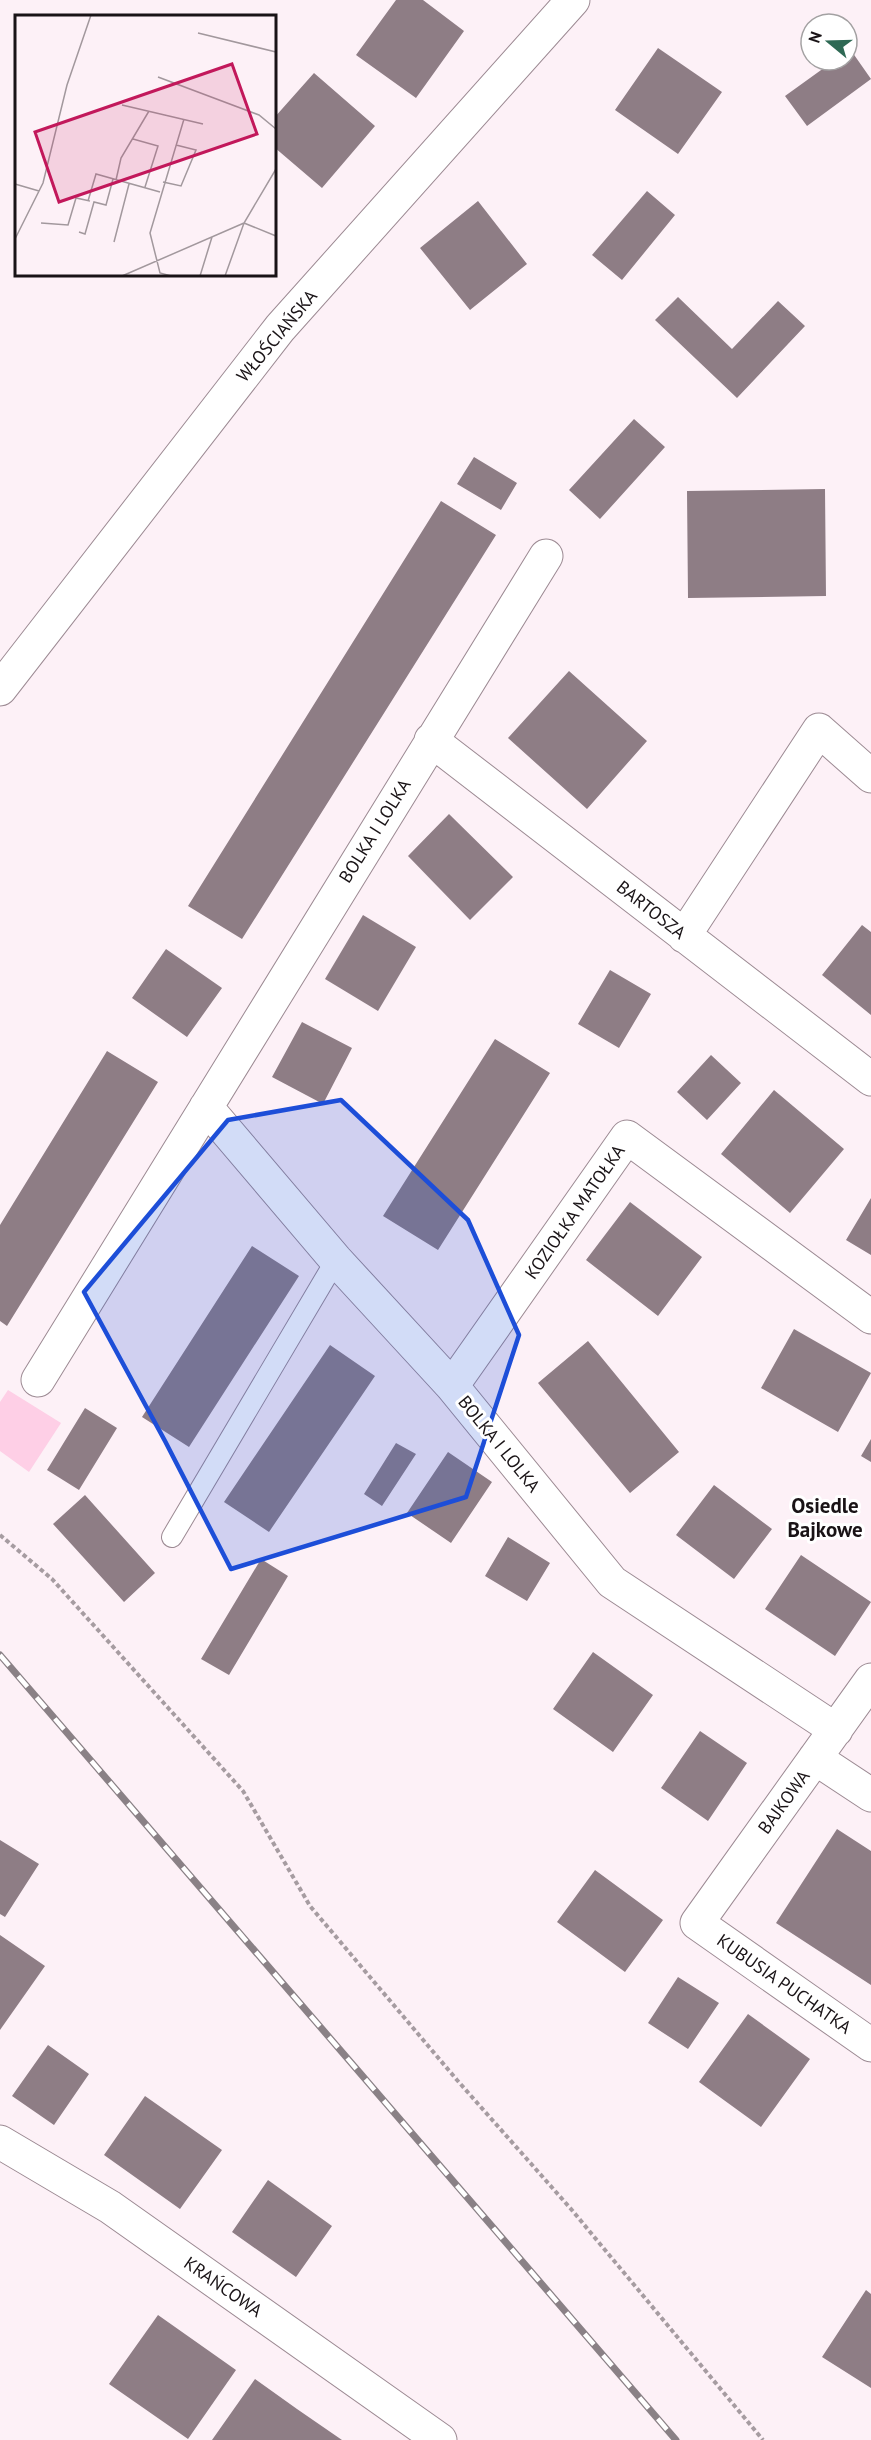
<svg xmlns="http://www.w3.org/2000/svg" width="871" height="2440" font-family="'PT Sans',sans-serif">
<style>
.green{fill:#fecfe6}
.building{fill:#8e7d85}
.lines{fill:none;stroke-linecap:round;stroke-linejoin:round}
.lane-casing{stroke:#9c8a93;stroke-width:22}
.street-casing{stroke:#9c8a93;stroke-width:35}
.path{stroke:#a69ca1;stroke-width:4;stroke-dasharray:4.5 3;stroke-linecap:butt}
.lane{stroke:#fff;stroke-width:20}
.street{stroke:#fff;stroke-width:33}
.rail-casing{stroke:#8a8186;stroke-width:7}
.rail{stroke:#fff;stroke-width:4.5;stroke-dasharray:14;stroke-linecap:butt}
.marked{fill:#1d4ed8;fill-opacity:0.2;stroke:#1d4ed8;stroke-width:4.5;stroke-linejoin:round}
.labels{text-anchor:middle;stroke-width:6;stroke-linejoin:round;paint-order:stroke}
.street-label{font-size:18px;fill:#191316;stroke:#fff}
.quarter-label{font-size:21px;font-weight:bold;fill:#191316;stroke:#fff}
.inset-road{fill:none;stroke:#a2989d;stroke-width:1.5}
.view{fill:#c2185b;fill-opacity:0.15;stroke:#c2185b;stroke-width:3}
.inset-edge{fill:none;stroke:#191316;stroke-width:3}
</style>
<rect width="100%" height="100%" fill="#fdf1f7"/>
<path class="green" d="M8 1390 61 1423 29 1472 0 1451V1402Z"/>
<path class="building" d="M396 0H423L464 31 416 98 356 55Z
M658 48 722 92 678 154 615 110Z
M850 49 871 79 807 126 785 96 835 60H847V51Z
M314 73 375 126 322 188 274 147V118Z
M647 191 675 215 622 280 592 255Z
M478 201 527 264 470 310 420 248Z
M678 297 732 349 778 301 805 326 737 398 655 320Z
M634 419 665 447 600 519 569 490Z
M474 457 517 483 501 510 457 484Z
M825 489 826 596 688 598 687 491Z
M441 501 496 535 242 939 188 906Z
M569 671 647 741 587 809 508 738Z
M449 814 513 877 470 920 408 856Z
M363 915 416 947 378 1011 325 979Z
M862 925 871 932V1015L822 975Z
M166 949 222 988 187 1037 132 998Z
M610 970 651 994 619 1048 578 1024Z
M302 1022 352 1048 323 1104 272 1077Z
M495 1039 550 1073 438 1250 383 1216Z
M107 1051 158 1082 7 1326 0 1321V1225Z
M711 1055 741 1083 707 1120 677 1092Z
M774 1090 844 1149 790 1213 721 1154Z
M871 1198V1255L846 1240Z
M630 1202 702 1257 658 1316 586 1260Z
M252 1246 299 1276 189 1447 142 1417Z
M794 1329 871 1373 838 1432 761 1388Z
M588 1341 679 1452 630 1493 538 1383Z
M330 1345 375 1376 269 1532 224 1502Z
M85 1408 117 1428 79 1490 47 1470Z
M871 1439V1462L861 1456Z
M396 1443 416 1454 382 1506 364 1494Z
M448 1452 492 1482 451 1543 407 1513Z
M714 1485 772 1529 734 1579 676 1535Z
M85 1495 155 1573 124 1602 53 1524Z
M508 1537 550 1563 527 1601 485 1576Z
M801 1555 871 1602 835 1656 765 1609Z
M261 1559 288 1576 229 1675 201 1659Z
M593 1652 653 1695 613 1752 553 1709Z
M700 1731 747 1763 708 1821 661 1788Z
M837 1829 871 1851V1985L776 1923Z
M0 1840 39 1864 5 1917 0 1914Z
M595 1870 663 1920 625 1972 557 1922Z
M0 1935 45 1966 0 2030Z
M678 1977 719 2003 688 2049 648 2023Z
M748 2014 810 2059 761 2127 699 2082Z
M48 2045 89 2074 54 2125 12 2096Z
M145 2096 222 2150 180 2209 104 2155Z
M268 2180 332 2226 296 2277 232 2232Z
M866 2290 871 2294V2388L822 2357Z
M158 2315 236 2370 188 2439 109 2384Z
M255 2379 297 2409 342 2440H212Z"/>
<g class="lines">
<g class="lane-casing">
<path id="lane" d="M172 1537 336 1260"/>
</g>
<g class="street-casing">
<path id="street" d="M0 689 280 328 573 0
M431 740 871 1079
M684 936 819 730 871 776
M206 1107 336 1260 452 1386 612 1582 836 1730
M38 1380 546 556
M452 1386 627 1137 871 1317
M871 1680 697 1923 871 2045
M815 1758 871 1795
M0 2142 110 2207 440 2440"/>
</g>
<path class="path" d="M0 1535 52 1579 243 1791 310 1906 457 2080 571 2209 763 2440"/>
<use href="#lane" class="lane"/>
<use href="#street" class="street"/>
<g class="rail-casing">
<path id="rail" d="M0 1655 676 2440"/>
</g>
<use href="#rail" class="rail"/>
</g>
<path class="marked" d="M341 1100 468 1220 519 1335 466 1497 231 1569 165 1441 84 1292 228 1120Z"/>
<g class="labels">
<g class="street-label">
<text transform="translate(277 336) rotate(-50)" y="6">WŁOŚCIAŃSKA</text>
<text transform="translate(375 831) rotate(-58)" y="6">BOLKA I LOLKA</text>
<text transform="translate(651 910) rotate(38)" y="6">BARTOSZA</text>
<text transform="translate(575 1212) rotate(-55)" y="6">KOZIOŁKA MATOŁKA</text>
<text transform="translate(499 1444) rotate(51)" y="6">BOLKA I LOLKA</text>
<text transform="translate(784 1802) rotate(-54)" y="6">BAJKOWA</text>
<text transform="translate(784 1984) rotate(35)" y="6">KUBUSIA PUCHATKA</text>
<text transform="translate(223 2287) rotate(35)" y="6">KRAŃCOWA</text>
</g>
<g class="quarter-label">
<text x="825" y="1513">Osiedle<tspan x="825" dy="24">Bajkowe</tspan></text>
</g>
</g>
<g transform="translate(15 15)">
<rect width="261" height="261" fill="#fdf1f7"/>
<path class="inset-road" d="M183 18 261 37M143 62 244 100 261 114M107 90 188 109M118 124 143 131 130 172M101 165 106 143 134 96M148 167 166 171 181 135 161 130M0 169 24 176M73 186 81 159 145 177M26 208 53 210 61 183 75 186M229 208 261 221M64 217 70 219 79 187 91 190 98 164M0 224 28 168 52 70 76 0M99 227 114 169M107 261 229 208M156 261 145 258 135 218 169 104M185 261 197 222M210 261 229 208 261 154"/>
<path class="view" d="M217 49 242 119 44 187 20 117Z"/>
<rect width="261" height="261" class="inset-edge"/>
</g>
<g transform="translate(829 42) rotate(289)"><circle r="28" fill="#ffffff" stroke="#a3a1a2" stroke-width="1.5"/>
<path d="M0-4.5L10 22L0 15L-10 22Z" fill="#2e6954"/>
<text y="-9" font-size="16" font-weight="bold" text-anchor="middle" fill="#191316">N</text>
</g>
</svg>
